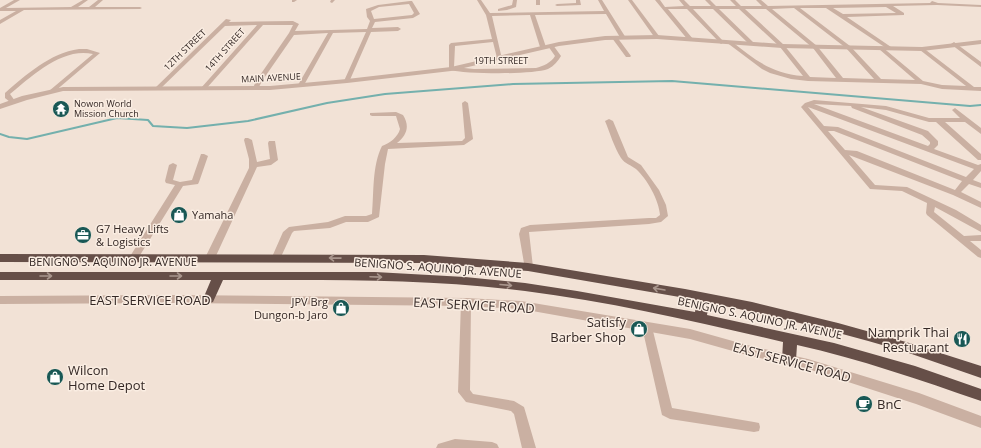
<svg xmlns="http://www.w3.org/2000/svg" width="981" height="448" font-family="'Open Sans',sans-serif">
<style>
.lines{fill:none;stroke-linecap:round;stroke-linejoin:round}
.stream{stroke:#74b0ad;stroke-width:2}
.minor{fill:#cab0a2;fill-rule:evenodd}
.tertiary{fill:#cab0a2;fill-rule:evenodd}
.trunk{fill:#664f48;fill-rule:evenodd}
.oneway{stroke:#a9968d}
.labels{text-anchor:middle;stroke-width:3;stroke-linejoin:round;paint-order:stroke}
.far-street-label{font-size:9px;fill:#342825;stroke:#faede2}
.far-poi-label{font-size:9px;fill:#342825;stroke:#faede2;text-anchor:start}
.poi-label{font-size:11px;fill:#342825;stroke:#faede2;text-anchor:start}
.street-label{font-size:11px;fill:#342825;stroke:#faede2}
.near-street-label{font-size:13px;fill:#342825;stroke:#faede2}
.near-poi-label{font-size:13px;fill:#342825;stroke:#faede2;text-anchor:end}
</style>
<rect width="100%" height="100%" fill="#f2e2d6"/>
<g class="lines">
<path class="stream" d="M0 134 9 137 27 139 117 118 148 120 153 126 187 128 248 121 327 103 385 94 513 84 672 81 970 106 981 105"/>
<path class="minor" d="M14 0H20L6 8 71 7 83 0H88L78 7H89L98 0H103L95 7H140L142 8 140 9 24 10 0 24V20L16 11H0V8Z
M292 0H297L294 2H292Z
M331 0H335L332 3 330 2Z
M477 0H481L490 13 604 11 598 0H602L626 38 621 39 606 14 535 15 546 47 543 49 540 47 530 15 492 16 502 59 497 58 493 42 455 46 454 67 474 69 536 68C543 66 551 63 555 56L548 46 551 44 553 45 561 56C558 61 554 66 548 69 531 75 467 74 449 70V45L451 43 492 39 486 15Z
M513 0H517L516 7 507 10 498 11V9L512 5Z
M536 0H540V5H536Z
M576 0H580L581 5 557 6 555 5 557 4 576 3Z
M628 0H632L659 36V38H655Z
M655 0H660L665 7 684 6 679 0H684L690 6H711L705 0H710L716 6H736L730 0H735L741 6H762L756 0H761L768 6 930 3 932 1 938 3 981 5V7L937 5 893 6 904 13V15L847 17 891 47 892 48 889 50 826 8H800L850 46 881 79 915 80 879 49 878 48 881 46 923 81 942 85 966 86 920 50 919 49 922 47 974 87H981V91L942 89 921 84 808 81 791 79 770 73 762 69 726 42 731 41C755 60 771 73 803 76L780 47 739 9H719L754 43V45H750L713 9H693L723 41 724 42 721 44 687 9H668L693 39 688 40ZM886 7 896 13 843 14 833 8ZM794 8 846 48 874 79 843 78 817 46 772 9ZM745 9H766L813 48 836 78 810 77 784 45Z
M410 1H412L420 14 413 18 375 22 372 28 398 27 401 29 398 31 371 32 349 82 344 81 366 32 333 33 304 85 301 87 298 85 328 33 294 35 262 81 258 89H254L253 88 256 81 289 33 293 25H263L205 90H201V88L257 25 225 26 159 90 154 89 226 19 231 20 229 22 293 21 299 24 295 31 367 29 370 21 367 17 366 9 378 5ZM409 4 414 13 412 15 374 19 371 11 379 7Z
M613 37H617L631 56 630 57H626L612 38Z
M954 42 981 62V67L952 45 951 44Z
M79 49H87L100 53 54 92 49 91 93 54C62 47 32 76 10 94L15 101 14 102H10L5 98V93C26 75 50 53 79 49Z
M814 100 886 106 929 118H960L952 110 955 108 981 128V134L965 122H945L981 154V160H978L936 122H929L886 110 861 107 928 131 938 141V145L934 149 978 165 981 164V171L973 180 981 183V188L969 184 961 192 981 202V208L953 195 849 155 875 185 907 187 956 210 981 225V232L935 207 934 212 964 236 981 235V241H970L981 250V258L978 257 927 215 926 213 927 203 902 191 870 189 801 107 805 103ZM814 104 851 106 852 108 922 135 930 142V144L928 146ZM808 107 974 169 966 177 838 127 824 126ZM828 131H834L962 181 955 190 857 151 845 150Z
M465 101 468 103 473 139 464 145 388 149 385 164 379 217 368 222H346L330 228 294 231 292 233 280 259H274L272 257 283 232 289 227 328 222 345 216H366L372 214C374 192 372 166 382 146 390 143 398 137 400 129L396 116H372L370 115V113L396 112 403 115C410 126 407 135 397 143L462 141 465 138 462 103Z
M609 119 613 121 628 157 641 165 659 190 666 205 668 216 661 222 649 224 529 232 533 267 531 269H525L519 234 521 228 530 225 649 218H656L660 215C659 200 647 179 636 169 631 165 625 164 621 158 614 147 610 133 605 121Z
M245 138H248L252 140 257 162 270 159 268 143 269 141H275L278 160 271 165 257 167 215 258 210 261 207 260 205 258 249 168V159L244 140Z
M201 154H204L208 156 199 182 198 184 183 186 137 260H131L129 258 175 185 166 183 165 181 169 165 173 163 177 165 173 180 180 182 192 180Z
M466 298 470 299 471 302 470 390 473 394 514 401 524 407 536 448H522L514 414 511 411 466 402 458 392 461 302 462 299Z
M647 323 651 324 652 327 672 408 754 422 759 423 760 427 759 431 754 432 670 419 662 415 642 327 643 324Z
M455 439 492 442 497 444 499 448H436L438 444Z"/>
<path class="tertiary" d="M657 35 782 44 922 47 981 40V44L922 51 782 48 657 39 605 40 559 46 451 71 347 83 270 90 63 91 27 100 0 109V104L22 96 63 87 270 86 347 79 451 67 559 42 605 36Z
M174 295 466 298 521 301 690 329 747 345 808 359 919 393 981 416V428L916 404 808 369 747 355 690 339 521 309 466 306 174 303 0 304V296Z"/>
<path class="trunk" d="M0 254 424 255 528 263 685 289 752 302 838 323 906 342 981 366V378C955 369 929 360 903 351 840 332 775 316 709 303L707 315 834 343 915 366 981 389V401C920 380 860 359 797 345L796 360 794 364 789 365 784 364 782 360 783 342C698 322 612 302 525 291 425 278 324 280 223 280L213 302 209 303 205 302 203 299 211 280H0V272H375L465 277 525 283 577 291 695 312 697 300 528 271 424 263 0 262Z"/>
</g>
<defs><path id="oneway-shaft" d="M-6 0H5M1.5-3L5.5 0L1.5 3" fill="none" stroke-width="1.6" stroke-linecap="round" stroke-linejoin="round"/></defs>
<g class="oneway">
<use href="#oneway-shaft" transform="translate(335 258) rotate(-179)"/>
<use href="#oneway-shaft" transform="translate(46 276)"/>
<use href="#oneway-shaft" transform="translate(176 276)"/>
<use href="#oneway-shaft" transform="translate(376 277) rotate(2)"/>
<use href="#oneway-shaft" transform="translate(506 285) rotate(5)"/>
<use href="#oneway-shaft" transform="translate(659 289) rotate(-170)"/>
</g>
<defs>
<g id="temple-disc" transform="scale(0.9)"><circle r="9.5" fill="#195855" stroke="#faede2"/><path d="M0-6L5-2H3V0L6.5 2.5H4V6H1.5V3h-3V6H-4V2.5H-6.5L-3 0V-2H-5Z" fill="#fff"/></g>
<g id="shop-disc" transform="scale(0.9)"><circle r="9.5" fill="#195855" stroke="#faede2"/><path d="M-5-2.5h2.3a2.7 3.5 0 0 1 5.4 0H5L5.5 6h-11ZM-1.5-2.5h3a1.5 2.3 0 0 0-3 0Z" fill="#fff"/></g>
<g id="office-disc" transform="scale(0.9)"><circle r="9.5" fill="#195855" stroke="#faede2"/><path d="M-6-3h4V-5.5h4V-3h4V5H-6ZM-1-4.5V-3h2v-1.5ZM-6 0V1H6V0Z" fill="#fff"/></g>
<g id="restaurant-disc" transform="scale(0.9)"><circle r="9.5" fill="#195855" stroke="#faede2"/><path d="M-5-6h1v4h1v-4h1v4h1v-4h1v5L-1.5 .5V6h-2V.5L-5-1ZM5-6V6H3V1.5H1.5Q1.5-4 5-6Z" fill="#fff"/></g>
<g id="cafe-disc" transform="scale(0.9)"><circle r="9.5" fill="#195855" stroke="#faede2"/><path d="M-5.5-4.5H6V0H3Q3 3.5 0 3.5H-2.5Q-5.5 3.5-5.5 0ZM3-3.2v2h1.7v-2ZM-6 4.5H4V6H-6Z" fill="#fff"/></g>
</defs>
<g fill-rule="evenodd">
<use href="#temple-disc" x="61" y="109"/>
<use href="#shop-disc" x="179" y="215"/>
<use href="#office-disc" x="83" y="235"/>
<use href="#shop-disc" x="341" y="308"/>
<use href="#shop-disc" x="639" y="329"/>
<use href="#restaurant-disc" x="962" y="339"/>
<use href="#shop-disc" x="55" y="377"/>
<use href="#cafe-disc" x="864" y="404"/>
</g>
<g class="labels">
<g class="far-street-label">
<text transform="translate(185 50) rotate(-44)" y="3">12TH STREET</text>
<text transform="translate(225 50) rotate(-48)" y="3">14TH STREET</text>
<text x="501" y="64">19TH STREET</text>
<text transform="translate(271 78) rotate(-3)" y="3">MAIN AVENUE</text>
</g>
<g class="far-poi-label">
<text x="74" y="107">Nowon World<tspan x="74" dy="10">Mission Church</tspan></text>
</g>
<g class="poi-label">
<text x="192" y="219">Yamaha</text>
<text x="96" y="233">G7 Heavy Lifts<tspan x="96" dy="13">&amp; Logistics</tspan></text>
<text x="328" y="306" text-anchor="end">JPV Brg<tspan x="328" dy="13">Dungon-b Jaro</tspan></text>
</g>
<g class="street-label">
<text x="113" y="266">BENIGNO S. AQUINO JR. AVENUE</text>
<text transform="translate(438 268) rotate(4)" y="4">BENIGNO S. AQUINO JR. AVENUE</text>
<text transform="translate(760 318) rotate(12)" y="4">BENIGNO S. AQUINO JR. AVENUE</text>
</g>
<g class="near-street-label">
<text x="150" y="305">EAST SERVICE ROAD</text>
<text transform="translate(474 305) rotate(3)" y="5">EAST SERVICE ROAD</text>
<text transform="translate(792 362) rotate(15)" y="5">EAST SERVICE ROAD</text>
</g>
<g class="near-poi-label">
<text x="626" y="327">Satisfy<tspan x="626" dy="15">Barber Shop</tspan></text>
<text x="949" y="337">Namprik Thai<tspan x="949" dy="15">Restuarant</tspan></text>
<text x="68" y="375" text-anchor="start">Wilcon<tspan x="68" dy="15">Home Depot</tspan></text>
<text x="877" y="409" text-anchor="start">BnC</text>
</g>
</g>
</svg>
